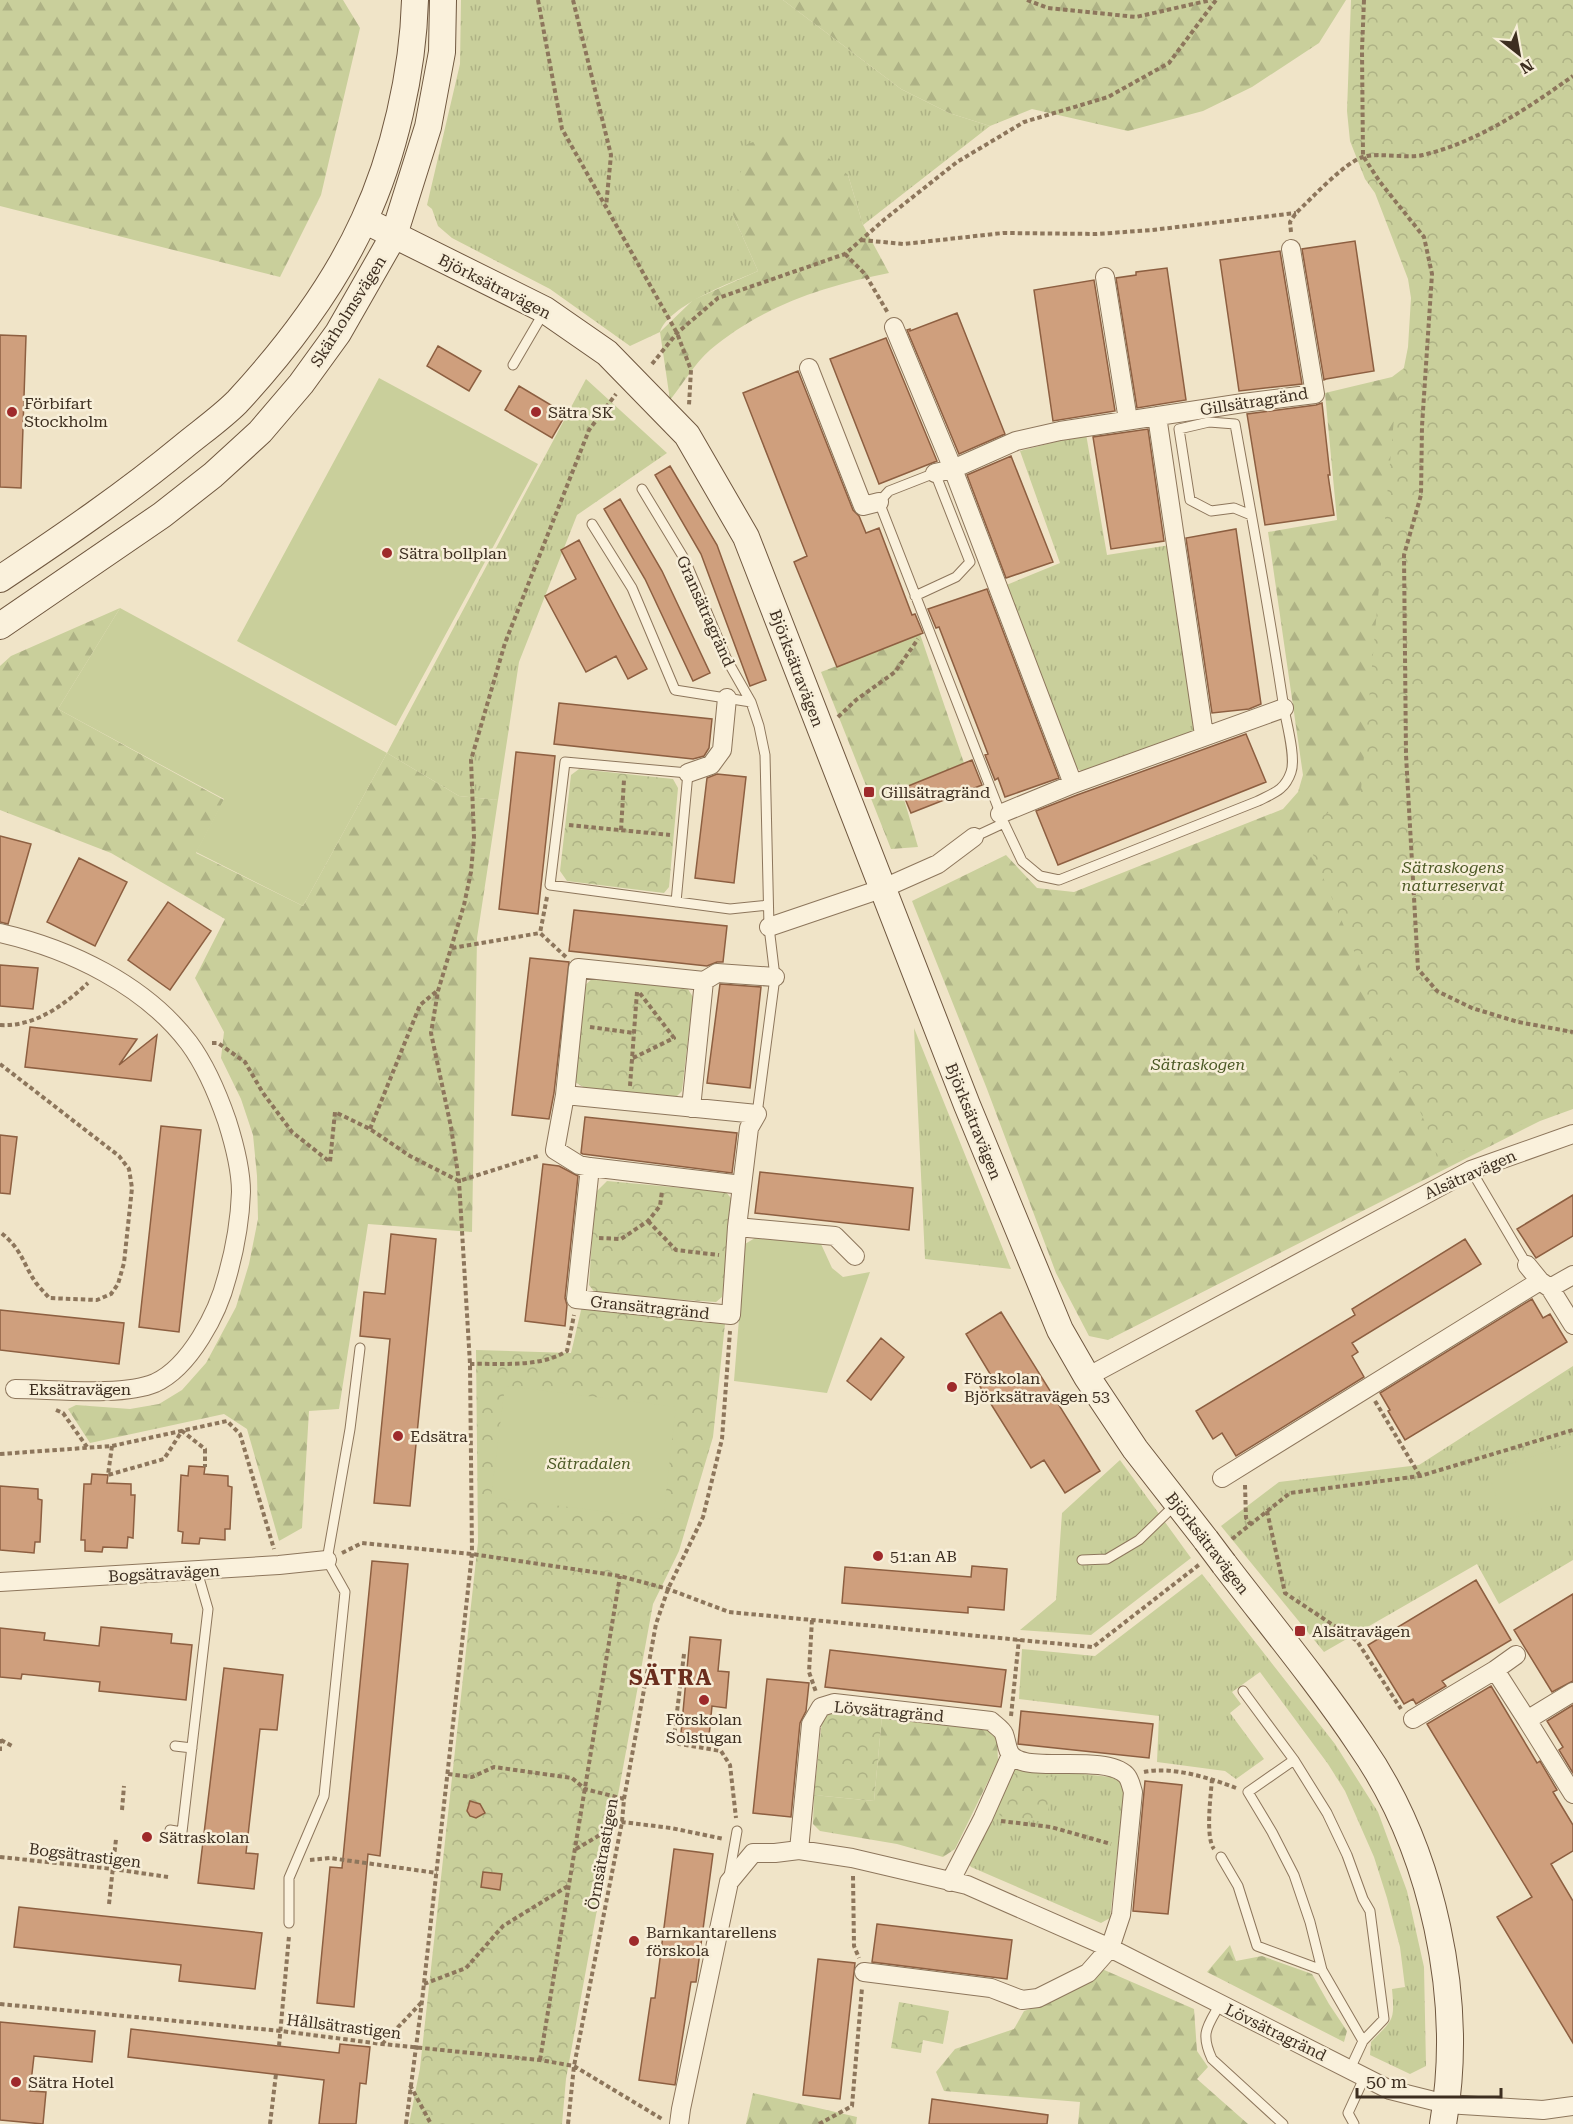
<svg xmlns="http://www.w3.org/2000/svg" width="1573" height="2124" font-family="'Roboto Serif',serif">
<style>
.grass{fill:url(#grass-tufts)}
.forest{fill:url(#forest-firs)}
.park{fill:url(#park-crowns)}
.garden{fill:#c9cf9b}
.building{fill:#cf9f7d;stroke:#8d5f41;stroke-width:1.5}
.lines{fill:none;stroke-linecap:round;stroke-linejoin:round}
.lane-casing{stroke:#8d765c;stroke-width:11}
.street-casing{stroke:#8d765c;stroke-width:20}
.secondary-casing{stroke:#6f573f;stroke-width:28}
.path{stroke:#8d765c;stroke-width:4;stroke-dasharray:4.5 3;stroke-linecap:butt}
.lane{stroke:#faf1dc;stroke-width:9}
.street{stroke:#faf1dc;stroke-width:18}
.secondary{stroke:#faf1dc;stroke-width:26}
.secondary-bridge-casing{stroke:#6f573f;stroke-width:28;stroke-linecap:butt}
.secondary-bridge{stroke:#faf1dc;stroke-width:26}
.poi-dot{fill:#9e2a2b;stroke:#f7eed8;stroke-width:2}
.labels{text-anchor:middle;stroke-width:5;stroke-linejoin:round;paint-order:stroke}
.street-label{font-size:16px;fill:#3d2e20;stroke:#f7eed8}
.poi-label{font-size:16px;fill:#3d2e20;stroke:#f7eed8;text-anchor:start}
.park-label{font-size:16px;font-style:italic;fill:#4d5a26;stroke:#f7eed8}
.district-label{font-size:22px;font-weight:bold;letter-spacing:1.5px;fill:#6b2e1e;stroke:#f7eed8}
</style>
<defs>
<pattern id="grass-tufts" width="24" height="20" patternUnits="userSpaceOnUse" patternTransform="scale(1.5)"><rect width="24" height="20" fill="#c9cf9b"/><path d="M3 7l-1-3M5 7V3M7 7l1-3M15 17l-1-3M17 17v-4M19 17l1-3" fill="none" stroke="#aeb285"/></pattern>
<pattern id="forest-firs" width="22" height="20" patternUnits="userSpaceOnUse" patternTransform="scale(1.5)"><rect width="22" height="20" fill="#c9cf9b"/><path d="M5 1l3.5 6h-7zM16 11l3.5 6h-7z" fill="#aeb285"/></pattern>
<pattern id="park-crowns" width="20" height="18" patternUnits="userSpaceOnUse" patternTransform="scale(1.5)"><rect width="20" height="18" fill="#c9cf9b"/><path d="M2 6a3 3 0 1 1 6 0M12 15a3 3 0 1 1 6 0" fill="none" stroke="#aeb285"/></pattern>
</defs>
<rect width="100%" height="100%" fill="#f0e4c8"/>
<path class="grass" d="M461 0H783L901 89 949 113 990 126 863 225 848 175 733 215 758 271C733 282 669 305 660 332L630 346 550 289 452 238 438 226 432 209 427 205 460 64Z
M586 379 667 453 577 515 519 662 498 800 459 796 387 753Z
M1086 434 1107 555 1170 545 1197 727 1193 732 1085 773 1076 768 1004 586 1060 563 1020 451Z
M914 1028 1011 1269 925 1259Z
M1573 1366V1560L1499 1604 1477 1564 1324 1652 1221 1526 1279 1482 1419 1465Z
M1120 1460 1191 1558 1091 1635 1020 1630 1056 1600 1062 1513Z
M1202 1574 1335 1744 1378 1812 1407 1891 1424 1967 1426 2066 1410 2074 1370 2055 1371 2042C1393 2019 1395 2022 1392 1989L1405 1987 1400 1947 1387 1898 1374 1857 1345 1791 1328 1764 1260 1672 1232 1692 1241 1704 1230 1713 1264 1759 1236 1779 1225 1771 1157 1762 1159 1716 1019 1699 1022 1649 1095 1656Z
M1011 1766 1119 1778 1125 1784 1110 1918 1101 1923 971 1867 964 1857Z"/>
<path class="forest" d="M0 0H343L360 28 321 195 280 277 0 206Z
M783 0H1346L1319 43 1252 87 1203 111 1128 131 1032 109 990 126 949 113 901 89Z
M778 131 818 149 848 175 863 225 889 273C824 286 762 306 710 350 695 363 683 384 670 400L660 332 693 300 758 271 733 215 746 145Z
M1573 166V1109L1540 1121 1108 1340 1089 1336 1056 1273 987 1089 912 901 1006 855 1037 888 1074 892 1283 809 1298 792 1303 775 1268 532 1337 520 1325 393 1392 377 1445 337Z
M120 608 58 709 224 800 196 853 303 906 387 753 459 796 498 800 477 938 472 1232 368 1224 339 1409 309 1411 302 1528 279 1541 247 1429 224 1414 90 1443 68 1409 76 1405 130 1409 159 1404 182 1390 206 1363 236 1307 249 1264 258 1219 257 1176 253 1135 241 1099 221 1058 224 1032 195 978 225 919 111 853 0 810V666L11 656Z
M920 634 964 763 901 789 918 847 891 849 821 672Z
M882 1716 991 1728 997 1737 998 1761 955 1849 943 1857 897 1844 820 1831 813 1824 814 1795 874 1801Z
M1230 1945 1236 1961 1262 1956 1312 1974 1329 2004 1347 2031 1344 2042 1207 1972Z
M1102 1969 1194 2009 1197 2051 1208 2067 1197 2079 1248 2124H1078L1080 2102 944 2091 936 2072 955 2049 1014 2029 1024 2011 1043 2005Z
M753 2093 857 2117 856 2124H746Z"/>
<path class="park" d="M1351 0H1573V1106L1514 1127 1438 1162C1426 1108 1392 1065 1368 1016 1363 1002 1368 989 1363 975 1345 924 1321 875 1300 824L1360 801 1394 418 1408 347 1411 298 1408 279 1375 193 1365 179 1350 141 1347 111Z
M579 769 673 779 678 788 669 887 664 893 567 881 560 871 571 775Z
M593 978 686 986 693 997 682 1091 676 1097 585 1088 575 1082 583 987Z
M607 1181 726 1192 734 1202 722 1297 716 1302 596 1294 589 1285 595 1193Z
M582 1306 725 1324 713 1437 679 1551 653 1604 566 2079 562 2124H409L420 2068 478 1542 476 1350 571 1353Z
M823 1711 882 1716 874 1801 814 1795Z
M1010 1773 1052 1777 1047 1822 999 1816Z
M899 2002 949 2011 943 2044 923 2040 921 2053 891 2048Z"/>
<path class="garden" d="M379 378 538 464 396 726 237 641Z
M120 608 387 753 303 906 196 852 224 799 58 709Z
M755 1238 821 1244 832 1268 843 1277 870 1272 827 1393 734 1381 745 1244Z
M505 1386 676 1407 663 1519 491 1497Z
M1573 1443V1499L1504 1521 1488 1471Z"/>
<path class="building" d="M1355 241 1374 371 1326 379 1324 380 1302 249Z
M1280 251 1302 384 1239 391 1220 260Z
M1167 268 1186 400 1137 408 1116 278 1136 275V272Z
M1094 280 1115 411 1053 421 1034 290Z
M957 313 1005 434 959 454 907 330 910 329V331Z
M0 335 26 336 21 488 0 487Z
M886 338 937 461 879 484 830 359Z
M438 346 481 371 469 391 427 366Z
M798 371 853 510 859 516 866 533 879 528 912 615 915 614 923 633 837 667 794 562 807 556 743 393Z
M519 386 566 414 552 438 505 410Z
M1322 403 1330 475H1328L1334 515 1265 525 1247 414 1316 405Z
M1148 429 1164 541 1111 549 1093 437Z
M1011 456 1053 562 1006 578 967 475Z
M670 466 717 545 766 680 750 686 701 554 655 475Z
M620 499 662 571 710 673 693 681 645 579 604 509Z
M1236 529 1261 704 1249 709 1212 713 1186 538Z
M579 540 647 669 628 679 616 656 586 672 545 596 576 579 561 550Z
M987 589 1059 778 1005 797 998 778 995 780 985 755 988 754 939 627 936 628 928 609Z
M559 703 712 719 709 748 704 756 693 759 554 744Z
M1246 734 1266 782 1058 865 1036 811 1077 795Z
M516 752 555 756 538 914 499 909Z
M972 760 982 785 911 813 901 789Z
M717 774 746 777 734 883 695 878 707 778Z
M0 836 31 844 8 924 0 922Z
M79 858 127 882 95 946 47 922Z
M168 902 211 931 170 990 128 960Z
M574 910 727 926 723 962H717L707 966 569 951Z
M530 958 569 962 554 1093 549 1119 512 1115Z
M0 965 38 968 33 1009 0 1006Z
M720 984 761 987 750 1088 707 1083Z
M30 1027 137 1039 119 1065 157 1035 151 1081 25 1067Z
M585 1117 737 1133 732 1173 583 1154 581 1153Z
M161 1126 201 1130 179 1332 139 1327Z
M0 1135 17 1137 10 1194 0 1193Z
M543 1164 559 1166 578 1176 565 1298 567 1305 565 1326 525 1321Z
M760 1172 913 1188 909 1230 755 1213Z
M1573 1195V1236L1536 1258 1517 1229Z
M391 1234 436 1239 410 1506 374 1503 390 1339 360 1336 364 1292 385 1294Z
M1465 1239 1481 1264 1352 1343 1358 1352 1352 1356 1364 1377 1236 1456 1222 1433 1213 1439 1196 1411 1355 1315 1352 1309Z
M1532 1299 1543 1318 1550 1314 1567 1342 1405 1440 1388 1411 1390 1410 1380 1393Z
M0 1310 124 1323 119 1364 0 1350Z
M1001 1312 1100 1471 1065 1493 1044 1460 1031 1468 979 1385 992 1377 966 1334Z
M881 1338 904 1357 871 1400 847 1381Z
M189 1466 205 1467 204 1474 228 1476V1486L232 1487 230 1529H225V1540L200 1538 199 1544 182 1543 183 1532 178 1531 181 1475 188 1476Z
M92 1474 108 1475 107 1483 131 1484V1495H135L133 1538 128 1537 127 1548 103 1547 102 1552 85 1551V1540H81L84 1484H91Z
M0 1486 38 1489V1499L42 1500 40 1542H35L34 1553 0 1550Z
M372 1561 408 1564 380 1856 368 1854 354 2007 317 2003 330 1867 342 1868Z
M972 1566 1007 1569 1004 1610 968 1607V1613L842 1603 845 1567 971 1577Z
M1476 1580 1511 1640 1442 1681 1446 1686 1416 1704 1413 1699 1404 1704 1368 1645Z
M1573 1594V1681L1552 1692 1514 1630Z
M101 1627 172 1634 171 1643 192 1645 186 1700 99 1691 100 1682 22 1674 21 1679 0 1677V1628L45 1633 44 1640 99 1646Z
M690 1637 721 1640 718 1671 729 1672 726 1708 712 1706 709 1736 681 1733Z
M830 1650 1006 1670 1001 1707 825 1687Z
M224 1668 283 1675 277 1730 260 1729 246 1853 258 1854 254 1889 198 1883Z
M767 1679 809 1683 806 1711 800 1723 791 1817 753 1813Z
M1491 1686 1537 1763 1540 1761 1557 1790 1553 1792 1573 1825V1851L1551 1864 1573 1901V2043L1497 1917 1532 1897 1427 1724Z
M1573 1705V1773L1559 1750 1563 1747 1547 1721Z
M1021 1711 1153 1724 1149 1758 1018 1744Z
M1145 1781 1182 1785 1168 1914 1133 1911Z
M470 1801 480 1804 485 1813 476 1818 470 1816 467 1811Z
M674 1849 713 1854 696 1982H691L675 2085 639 2080 651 1998H655Z
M483 1872 502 1874 500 1890 481 1887Z
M19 1907 262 1933 255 1989 179 1981 181 1965 14 1947Z
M877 1924 1012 1940 1007 1979 872 1962Z
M818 1959 855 1963 840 2099 803 2095Z
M0 2022 95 2031 92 2062 34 2056 30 2091 46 2092 43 2124 0 2120Z
M131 2029 339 2053 340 2044 370 2047 366 2084 360 2083 356 2124H319L324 2080 128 2057Z
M932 2099 1048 2115 1047 2124H929Z"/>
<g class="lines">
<g class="lane-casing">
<path id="lane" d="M513 365 544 312
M642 489 685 560 727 660 751 702 759 726 765 755 769 927 775 977 757 1114
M592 524 632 588 675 690 751 702
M915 596 956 577 970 562 935 473 889 491 879 502 1001 815
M974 837 1004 823 1022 861 1040 876 1059 880 1258 801C1274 793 1285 790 1291 772 1296 758 1287 725 1284 709 1270 614 1252 519 1235 424L1209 422 1179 429 1190 500 1211 511 1234 508 1251 515
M676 902 688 773 565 762 550 885 730 909 768 905
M1471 1170 1527 1265
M1082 1560 1107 1559 1139 1540 1175 1505
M1243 1691 1294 1760 1327 1813 1347 1855 1363 1899 1370 1911 1384 2019 1363 2041 1350 2069
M175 1746 192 1748
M1294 1760 1248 1792 1272 1832 1294 1875 1310 1922 1322 1970 1363 2041
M170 1830 182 1832 208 1609 197 1571
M1221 1857 1238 1886 1257 1946 1322 1970
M729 1876 737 1831
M289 1923V1878L324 1796 345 1592 327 1560 350 1429 360 1348
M1220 2004C1207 2027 1200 2033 1212 2059L1283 2124
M1354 2124 1348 2113 1365 2076"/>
</g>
<g class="street-casing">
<path id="street" d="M1105 277 1128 420
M894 327 953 469 935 473
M809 368 863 506 879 502
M1157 416 1204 735
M688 773 711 765 722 750 727 698
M1073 784 953 469 1016 441 1060 431 1243 403 1315 394 1291 249
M1000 814 1073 784 1284 708
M769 927 884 888 938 864 974 837
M0 933C70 949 145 985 189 1043 206 1066 218 1095 227 1121 234 1143 241 1168 241 1192 240 1221 235 1249 227 1277 218 1313 190 1367 155 1383 122 1397 52 1389 15 1389
M704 981 717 973 775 977
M565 1095 757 1114 749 1128 737 1227 835 1236 855 1256
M691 1108 704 981 578 968 565 1095 555 1150 579 1165 590 1167 742 1185
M590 1167 576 1299 731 1315 737 1227
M1527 1265 1540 1281 1550 1288 1573 1325
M1550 1288 1573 1275
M1087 1377 1471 1170 1573 1134
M1222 1478 1540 1281
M0 1582 279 1565 327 1560
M1495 1670 1527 1720
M1573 1692 1527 1720 1573 1794
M1413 1719 1495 1670 1516 1655
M799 1850 811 1724 821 1707 834 1703 991 1721C995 1725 1002 1729 1004 1734 1009 1748 1005 1757 1025 1762 1049 1768 1108 1757 1126 1775 1130 1779 1131 1786 1133 1792L1121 1915 1110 1948 1088 1973 1038 1998 1022 2000 991 1988 864 1972
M950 1882 983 1818 1011 1755
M679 2124 681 2109 729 1882 753 1853H775L799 1850 852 1858 967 1885 1110 1948 1390 2090 1446 2104 1543 2110 1573 2106"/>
</g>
<g class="secondary-casing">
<path id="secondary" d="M364 220 545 310 607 353 687 435 746 537 967 1105 1060 1330 1087 1377 1135 1449 1206 1540
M0 579C63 537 126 494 184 446 201 432 221 418 237 402 286 349 334 286 364 220 394 156 413 72 415 0
M0 626 162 515 213 475 260 432 301 384 338 333 394 235 428 127 442 52 443 0
M1224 1564C1270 1624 1319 1683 1361 1746 1433 1850 1465 1999 1443 2124"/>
</g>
<path class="path" d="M538 0 562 129 677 333 691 370 689 405
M573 0 611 155 606 207
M1027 0 1048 8 1136 17 1211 0
M1364 0 1362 50 1363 156 1380 182 1424 237 1432 274 1422 426 1421 495 1404 555 1406 755 1418 969 1437 991 1472 1008 1518 1022 1573 1032
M1291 232 1290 222 1296 213C1312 198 1344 163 1363 157 1378 152 1406 159 1423 155 1478 142 1528 108 1573 76
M861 240 904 244 1003 233 1097 234 1152 230 1296 213
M845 254 865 274 888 313
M652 364 677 333 718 298 845 254 885 219 957 162 1024 122 1108 97 1169 63 1216 0
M838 717 856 700 895 672 918 639
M569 825 670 835
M621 830 624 780
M547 897 540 933 567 958
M452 948 540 933
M0 1025C35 1027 64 1005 88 983
M590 1027 634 1033
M212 1043H218L245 1062 263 1093 292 1132 330 1162 335 1112 370 1129 410 1156 459 1181 538 1156
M633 1058 674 1038 639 992
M0 1064 119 1156 129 1169 132 1188 124 1263 118 1284 111 1294 97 1300 49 1298C45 1293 40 1288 36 1283 22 1262 22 1249 0 1232
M630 1086 637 992
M370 1129 420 1005 437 991
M648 1221 676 1250 719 1255
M599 1238 621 1239 648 1221 660 1206 662 1191
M470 1364C502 1363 539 1368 567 1351L574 1315
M1375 1401 1420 1476
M56 1410 63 1413 87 1447
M112 1446 108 1475 164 1459 182 1431 205 1449V1467
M0 1454 112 1446 227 1421 240 1434 274 1549
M1245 1485 1246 1518 1250 1524
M1267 1511 1285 1593 1357 1641 1401 1709
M1232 1539 1290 1493 1420 1476 1573 1430
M342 1553 362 1543 472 1554 620 1576 668 1589 729 1612 1093 1647 1200 1564
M812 1620 809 1672 816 1692
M684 1654 674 1737 679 1744 721 1751 730 1765 736 1818
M1011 1716 1019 1639
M0 1739V1753
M1 1740 12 1746
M1144 1772C1172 1766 1210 1778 1236 1788
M448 1774 472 1777 494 1767 572 1778 585 1789 624 1799
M1212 1779C1211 1794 1205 1837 1214 1849
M122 1810 124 1786
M1001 1821 1051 1827 1111 1844
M576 1849 622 1822 671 1828 724 1839
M0 1857 113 1869 168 1877
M310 1860 330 1858 437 1873
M853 1876 854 1946 859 1958
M109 1904 116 1839
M424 1984 466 1968 503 1926 568 1886
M0 2004 281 2031 382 2044 540 2060 574 2066 662 2119
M382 2044 422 2002
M279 2046 289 1936
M540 2060 620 1576
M410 2085 431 2124
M270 2124 276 2074
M406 2124 422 2001 472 1554 470 1364 459 1181 451 1127 431 1033 438 991 464 905 471 872 474 838 471 760 505 643 589 430 616 394
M568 2124 574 2066 622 1822 624 1799 656 1624 668 1589 703 1517 722 1439 730 1331
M819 2124 852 2106 862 1988"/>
<use href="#lane" class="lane"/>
<use href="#street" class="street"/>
<use href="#secondary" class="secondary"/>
<g class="secondary-bridge-casing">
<path id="secondary-bridge" d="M1206 1540 1224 1564"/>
</g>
<use href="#secondary-bridge" class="secondary-bridge"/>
</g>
<g class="poi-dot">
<circle cx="12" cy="412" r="6"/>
<circle cx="536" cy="412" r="6"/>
<circle cx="387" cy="553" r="6"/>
<rect x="863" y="786" width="12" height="12" rx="3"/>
<circle cx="952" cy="1387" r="6"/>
<circle cx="398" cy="1436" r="6"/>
<circle cx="878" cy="1556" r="6"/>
<rect x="1294" y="1625" width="12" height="12" rx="3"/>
<circle cx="704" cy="1700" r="6"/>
<circle cx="147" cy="1837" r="6"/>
<circle cx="634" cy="1941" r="6"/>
<circle cx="16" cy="2082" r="6"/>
</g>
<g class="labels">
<g class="street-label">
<text transform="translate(495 286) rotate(27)" y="6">Björksätravägen</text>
<text transform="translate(348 311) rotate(-58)" y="6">Skärholmsvägen</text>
<text transform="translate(1254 401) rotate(-9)" y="6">Gillsätragränd</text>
<text transform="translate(706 611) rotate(66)" y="6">Gransätragränd</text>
<text transform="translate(797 668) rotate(69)" y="6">Björksätravägen</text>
<text transform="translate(974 1121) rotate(68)" y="6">Björksätravägen</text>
<text transform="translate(1470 1174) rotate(-24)" y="6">Alsätravägen</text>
<text transform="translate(650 1307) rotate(6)" y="6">Gransätragränd</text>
<text x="80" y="1395">Eksätravägen</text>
<text transform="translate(1208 1543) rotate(52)" y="6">Björksätravägen</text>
<text transform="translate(164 1573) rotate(-3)" y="6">Bogsätravägen</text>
<text transform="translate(889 1711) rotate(5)" y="6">Lövsätragränd</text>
<text transform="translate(602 1854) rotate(-80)" y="6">Örnsätrastigen</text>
<text transform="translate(85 1855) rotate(7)" y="6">Bogsätrastigen</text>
<text transform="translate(344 2026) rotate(7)" y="6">Hållsätrastigen</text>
<text transform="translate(1276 2032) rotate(26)" y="6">Lövsätragränd</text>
</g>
<g class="poi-label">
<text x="24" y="409">Förbifart<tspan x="24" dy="18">Stockholm</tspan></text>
<text x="548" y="418">Sätra SK</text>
<text x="399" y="559">Sätra bollplan</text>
<text x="881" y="798">Gillsätragränd</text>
<text x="964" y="1384">Förskolan<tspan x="964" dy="18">Björksätravägen 53</tspan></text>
<text x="410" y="1442">Edsätra</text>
<text x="890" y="1562">51:an AB</text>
<text x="1312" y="1637">Alsätravägen</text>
<text x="704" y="1725" text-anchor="middle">Förskolan<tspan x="704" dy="18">Solstugan</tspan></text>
<text x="159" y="1843">Sätraskolan</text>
<text x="646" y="1938">Barnkantarellens<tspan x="646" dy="18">förskola</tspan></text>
<text x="28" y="2088">Sätra Hotel</text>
</g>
<g class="park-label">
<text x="1453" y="873">Sätraskogens<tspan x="1453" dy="18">naturreservat</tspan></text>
<text x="1198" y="1070">Sätraskogen</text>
<text x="589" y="1469">Sätradalen</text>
</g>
<g class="district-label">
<text x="671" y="1685">SÄTRA</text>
</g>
</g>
<g transform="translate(1519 54) rotate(149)" stroke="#f7eed8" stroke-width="4.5" paint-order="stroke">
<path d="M0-4.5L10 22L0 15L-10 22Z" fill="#3d2e20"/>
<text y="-9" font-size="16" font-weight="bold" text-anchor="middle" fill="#3d2e20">N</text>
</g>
<path d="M1357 2088v9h144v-9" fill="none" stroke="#3d2e20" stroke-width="3"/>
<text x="1366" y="2088" font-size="18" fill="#3d2e20" stroke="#f7eed8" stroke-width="4.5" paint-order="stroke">50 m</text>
</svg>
